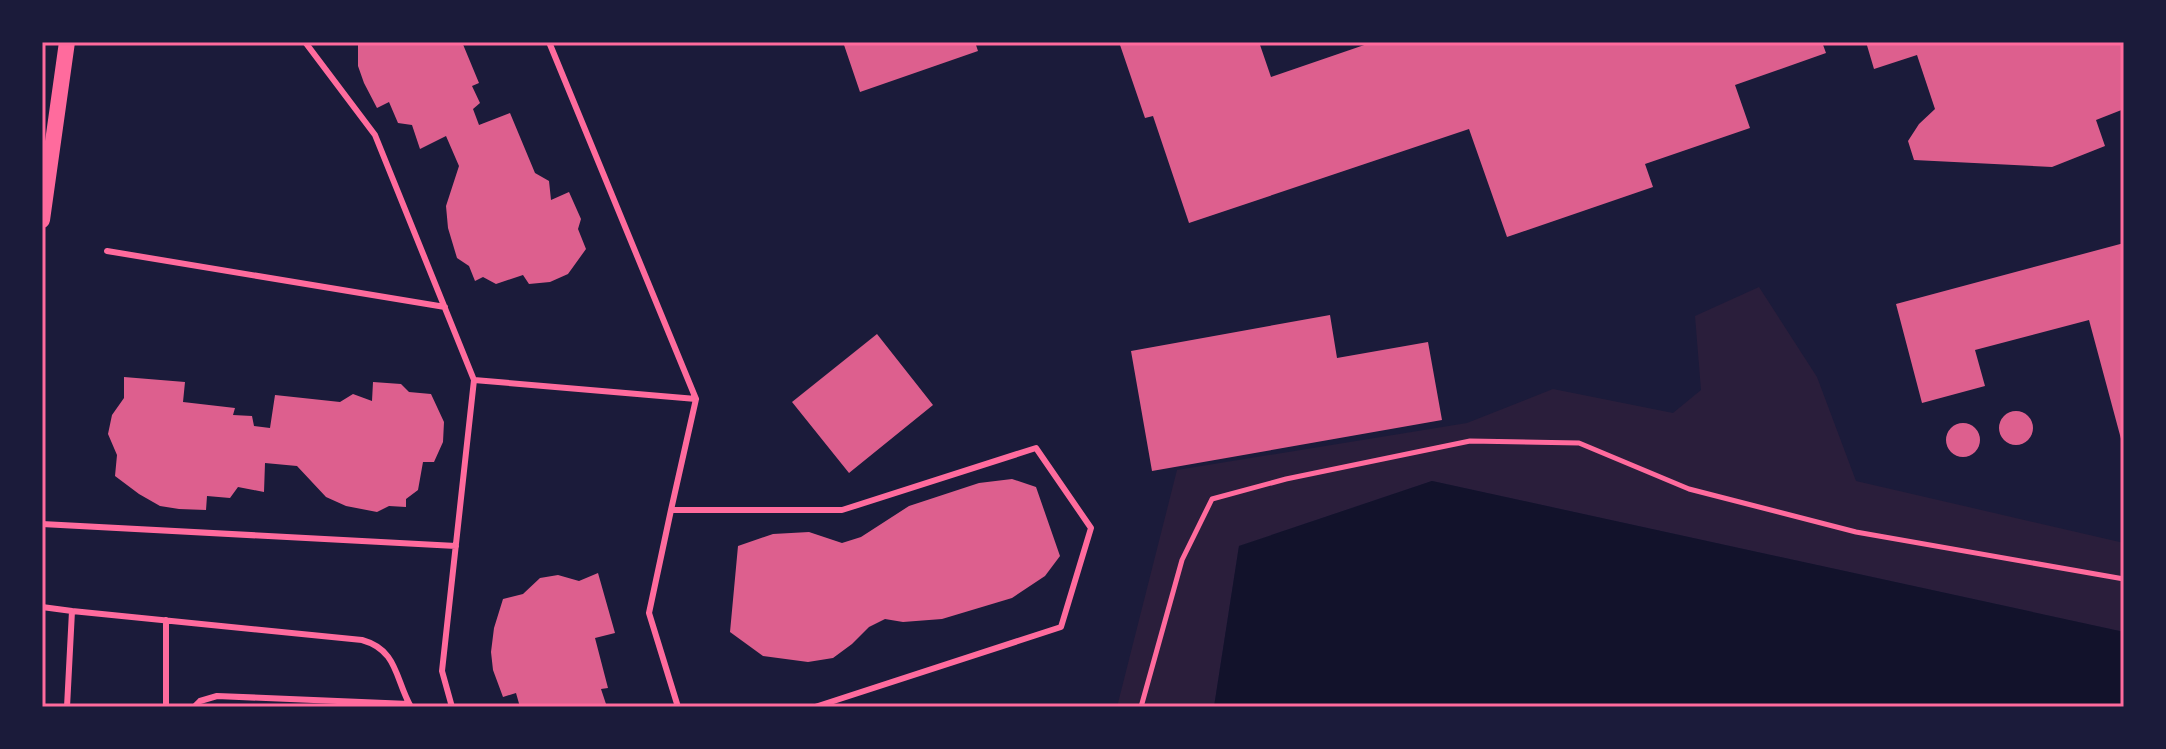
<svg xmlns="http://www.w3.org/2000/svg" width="2166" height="749" font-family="Roboto,sans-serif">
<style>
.green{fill:#2a1e3b}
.water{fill:#12122b}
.building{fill:#dd5f8e}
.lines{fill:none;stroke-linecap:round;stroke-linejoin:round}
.path{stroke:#ff6b9d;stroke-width:5}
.service{stroke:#ff6b9d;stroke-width:6}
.secondary{stroke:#ff6b9d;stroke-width:16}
.neatline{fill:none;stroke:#ff6b9d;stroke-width:3}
</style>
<rect width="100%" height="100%" fill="#1b1b3a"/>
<path class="green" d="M1759 287 1817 377 1856 481 2124 543V632L1432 481 1239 546 1214 707H1117L1177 470 1467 423 1553 389 1673 413 1701 390 1695 316Z"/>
<path class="water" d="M1432 481 2124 632V707H1214L1239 546Z"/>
<path class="building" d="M358 42H462L479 83 472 86 480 103 473 109 479 125 510 113 535 173 549 181 551 200 569 192 581 219 578 229 586 249 568 274 550 282 529 284 523 275 496 284 483 277 475 281 469 266 457 258 448 228 446 206 459 166 446 136 420 149 412 125 398 123 389 102 377 108 364 83 358 66Z
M843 42H975L978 51 860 92Z
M1119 42H1259L1271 77 1373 42H1822L1826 53 1735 85 1750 128 1645 164 1653 187 1507 237 1469 129 1189 223 1153 116 1145 118Z
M1866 42H2124V109L2096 120 2105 146 2052 167 1914 160 1908 141 1919 124 1935 109 1917 55 1874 69Z
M2124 243V450L2089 320 1975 350 1985 386 1922 403 1896 304Z
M1330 315 1337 358 1428 342 1442 420 1152 471 1131 351Z
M877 334 933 405 849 473 792 402Z
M124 377 185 382 183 402 235 408 233 415 252 416 254 426 270 428 275 395 340 402 353 394 372 401 373 382 401 384 409 392 431 394 444 422 443 442 434 462H423L418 490 406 499V507L389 506 377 512 346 506 326 497 297 466 265 463 264 492 238 487 230 498 207 496 206 510 179 509 160 506 139 494 115 476 117 455 108 434 112 415 124 398Z
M1999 428a17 17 0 1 1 34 0a17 17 0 1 1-34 0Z
M1946 440a17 17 0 1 1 34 0a17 17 0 1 1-34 0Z
M1012 479 1036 487 1060 556 1045 576 1012 598 942 619 903 622 885 619 869 627 852 644 833 658 808 662 763 656 730 632 738 546 773 534 809 532 842 543 861 537 909 506 979 483Z
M598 573 615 633 595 638 608 688 601 689 607 707H520L516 693 503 697 493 670 491 652 494 628 503 599 523 594 540 578 558 575 579 581Z"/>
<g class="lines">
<path class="path" d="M1141 707 1182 560 1212 499 1286 479 1470 441 1579 443 1689 489 1856 532 2124 579"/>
<path class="service" d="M305 42 375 135 474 380 442 671 452 707
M549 42 696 399
M107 251 445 307
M474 380 696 399 671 510H842L1036 448 1091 528 1061 627 815 707
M671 510 649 613 678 707
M42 524 456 546
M42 607 72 611 67 707
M72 611 362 640C398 650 395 679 411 707
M166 620V707
M194 707 200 701 217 696 409 704"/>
<path class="secondary" d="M42 220 67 42"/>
</g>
<rect width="2166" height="749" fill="none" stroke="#1b1b3a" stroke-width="88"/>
<rect x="44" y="44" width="2078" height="661" class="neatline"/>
</svg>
